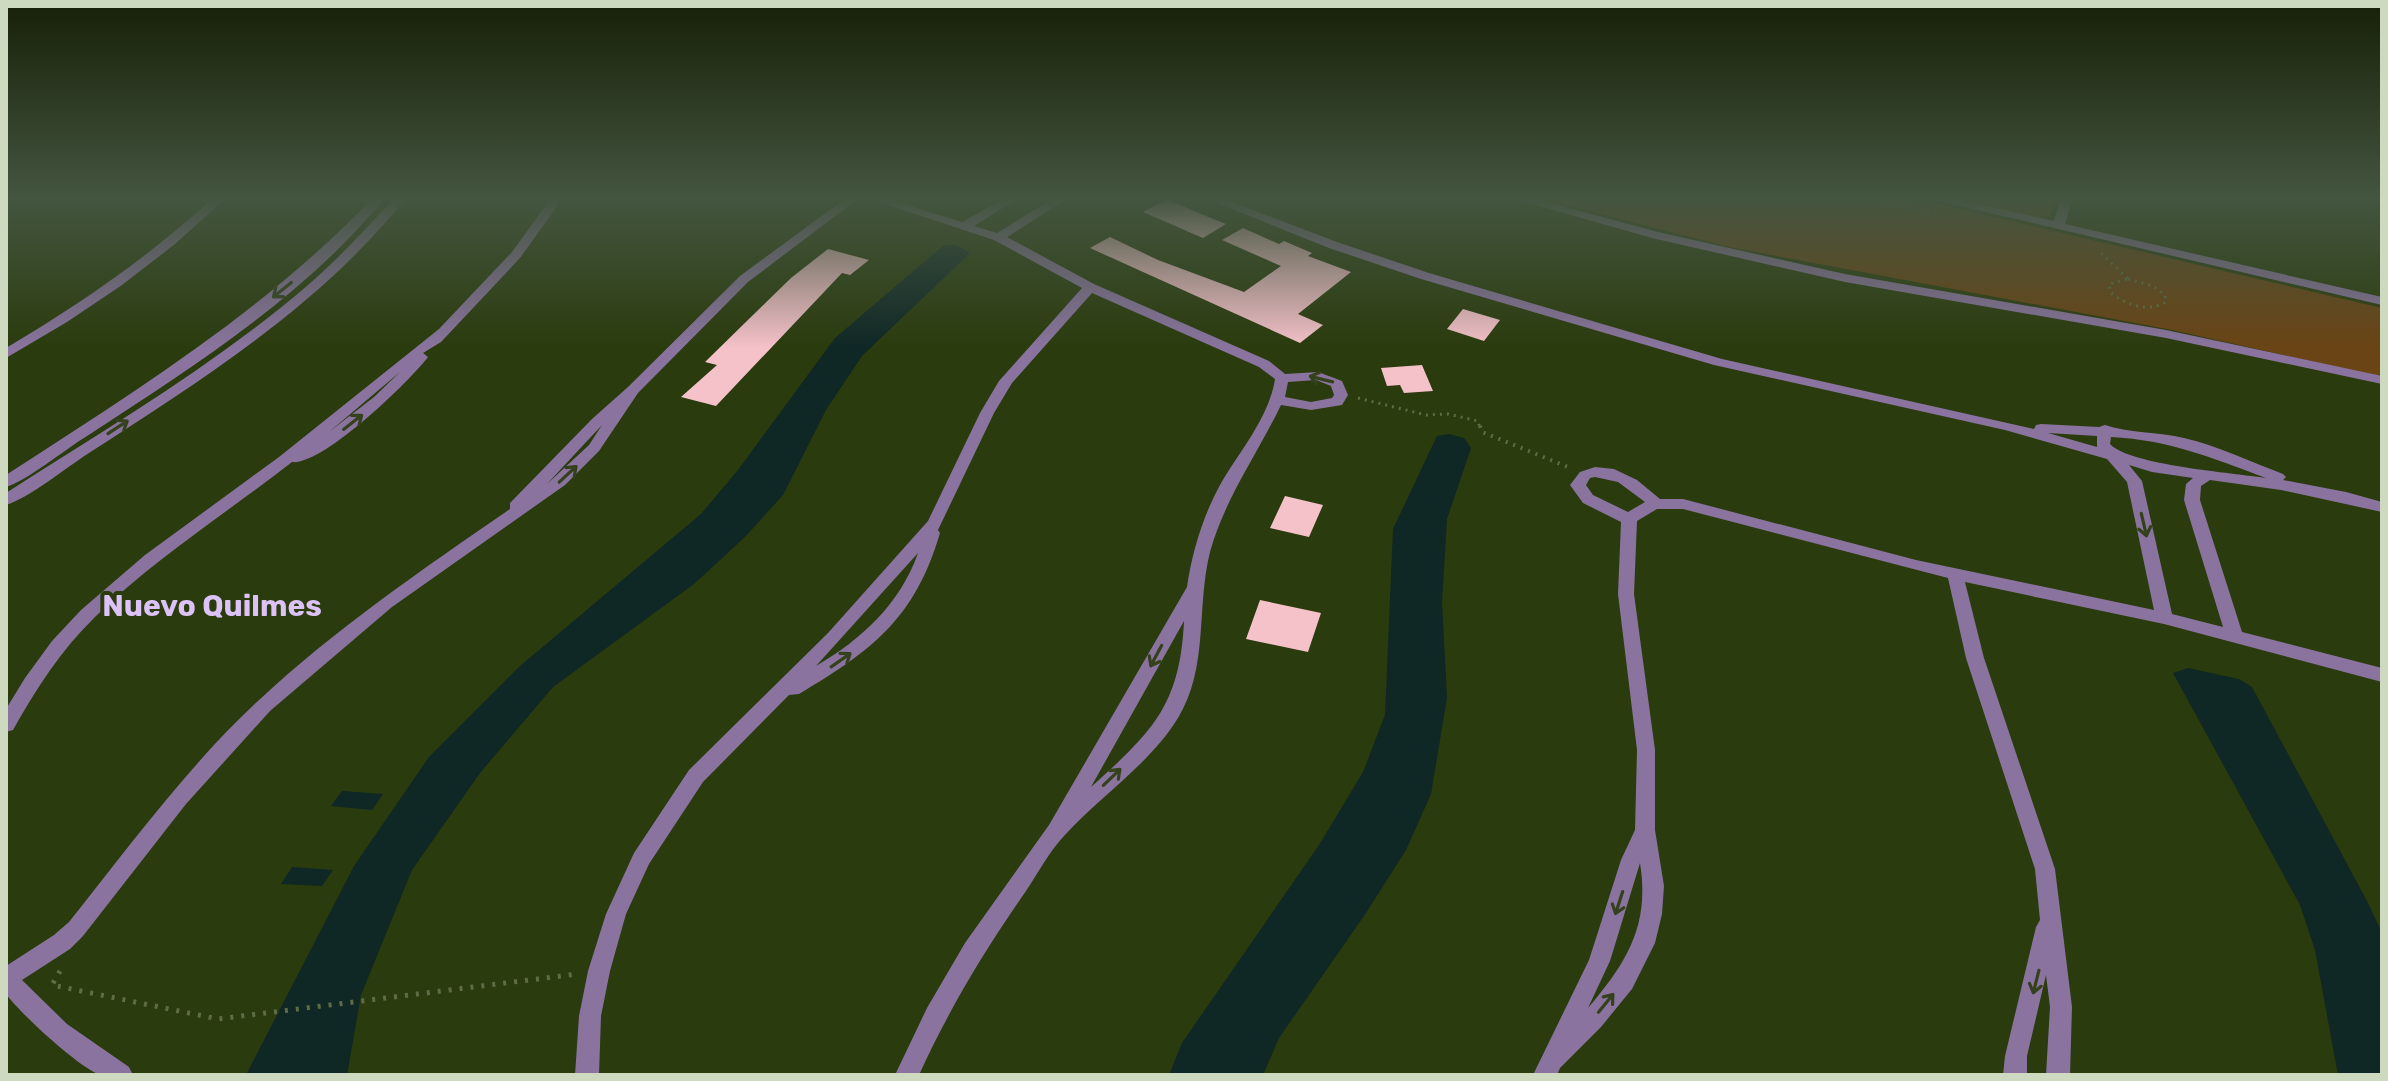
<svg xmlns="http://www.w3.org/2000/svg" width="2388" height="1081" font-family="Rubik,sans-serif">
<style>
.green{fill:#6a4414}
.water{fill:#0f2725}
.building{fill:#f6c2ca}
.lines{fill:none;stroke-linecap:round;stroke-linejoin:round}
.path-far2{stroke:#5e6d46;stroke-width:3;stroke-dasharray:2 5;stroke-linecap:butt}
.path-far1{stroke:#5e6d46;stroke-width:4;stroke-dasharray:2 6;stroke-linecap:butt}
.path{stroke:#5e6d46;stroke-width:5;stroke-dasharray:3 8;stroke-linecap:butt}
.minor{fill:#8a749f;fill-rule:evenodd}
.oneway{stroke:#34411c}
.labels{text-anchor:middle;stroke-width:8;stroke-linejoin:round;paint-order:stroke}
.district-label{font-size:30px;font-weight:bold;fill:#ddc2f8;stroke:#2a3b0d}
</style>
<rect width="100%" height="100%" fill="#2a3b0d"/>
<path class="green" d="M1540 198H1912L2382 308V377L2172 330 1729 247Z
M1952 198H2054L2050 216 2036 217Z"/>
<path class="water" d="M944 245H956L970 253 862 356 826 410 783 495 745 537 694 584 553 687 480 773 412 870 361 995 347 1075H246L354 866 429 757 520 666 701 514 738 470 835 338Z
M1449 434 1464 438 1471 448 1447 519 1442 602 1447 698 1431 794 1406 850 1366 913 1279 1038 1263 1075H1169L1182 1043 1319 845 1363 772 1385 715 1393 529 1437 436Z
M2188 668 2239 679 2252 687 2367 901 2382 933V1075H2338L2315 950 2300 905 2173 673Z
M342 791 383 794 372 810 331 806Z
M292 867 333 870 322 886 281 884Z"/>
<path class="building" d="M1167 199 1201 214 1226 224 1203 238 1143 212Z
M1243 228 1279 244 1284 241 1312 253 1308 256 1351 272 1298 314 1323 325 1300 343 1090 248 1110 237 1158 260 1244 292 1281 266 1222 240Z
M828 249 869 260 850 275 842 273 716 406 681 397 717 365 705 362 791 278Z
M1463 309 1500 320 1484 341 1447 329Z
M1422 365 1433 391 1404 393 1400 385 1387 386 1381 368Z
M1285 496 1323 505 1309 537 1270 528Z
M1260 600 1321 613 1308 652 1246 639Z"/>
<g class="lines">
<path class="path-far2" d="M1866 198 1936 214
M2101 253 2128 279
M2128 279 2153 286 2165 295 2166 302C2147 313 2126 305 2110 292L2109 284Z
M1358 398 1426 415 1448 414 1478 421 1480 428"/>
<path class="path-far1" d="M1480 426 1482 432 1568 467"/>
<path class="path" d="M60 971 52 985 218 1019 577 974"/>
<path class="minor" d="M213 198H226L175 244 122 285 67 322 6 358V348C80 304 150 256 213 198Z
M373 198H385C304 297 190 369 84 438 63 451 28 480 6 487V475C138 389 263 312 373 198Z
M394 198H406C321 305 202 380 89 453 67 467 29 498 6 505V493C109 427 215 365 308 285 339 258 367 228 394 198Z
M551 198H563L520 258 441 342 423 353 428 357C409 382 322 466 292 462 227 513 155 558 95 617 61 650 36 689 13 730L6 732V709L25 678 52 641 81 610 145 555 279 457 439 329 512 252ZM400 372 374 397 329 432Z
M846 198H859L748 282 638 393 599 451 565 485 392 607 270 711 186 804 83 936 70 949 22 980 67 1024 129 1067 133 1075C123 1075 110 1078 101 1075 80 1069 20 1013 6 994V966L54 935 69 922C129 847 187 767 258 701 335 629 423 569 510 509V503L592 419 628 387 740 276ZM602 425 589 445 547 484Z
M867 198H884L962 222 1005 198H1019L974 226 997 233 1054 198H1068L1007 237 1094 284 1269 361 1285 374 1318 372 1342 381 1348 395 1342 405 1311 410 1281 405C1257 455 1225 498 1210 552 1196 608 1209 667 1178 718 1149 765 1101 795 1064 836 1049 852 1038 873 1026 891 985 950 949 1009 919 1075H895L927 1008 965 943 1049 825 1187 587C1192 552 1203 516 1220 485 1239 452 1269 418 1275 379L1259 367 1092 293 1012 383 994 413 938 530 940 533C915 618 873 650 799 694L789 695 703 782 649 864 626 914 610 971 601 1016 599 1075H575L579 1016 588 971 606 914 634 853 689 770 828 633 928 521 980 413 999 381 1082 288 994 240ZM1316 380 1331 386 1334 395 1332 398 1311 402 1285 397 1288 382ZM918 553C900 604 862 639 816 666ZM1184 621C1180 706 1152 732 1091 787Z
M1205 198H1221L1337 242 1429 273 1722 359 2034 429 2036 425 2041 424 2099 427 2105 425C2127 433 2159 432 2184 438 2218 446 2251 462 2283 474L2286 477 2283 480 2346 492 2382 502V512L2281 490 2210 480 2201 486 2200 500 2242 632 2382 668V682L2164 624 1965 582 1984 658 2055 869 2072 1007 2070 1075H2046L2050 1007 2046 975 2027 1056V1075H2003L2005 1056 2036 927 2040 920 2035 869 1966 658 1948 578 1683 509H1657L1637 521 1634 594 1655 750V830L1664 886 1662 914 1655 943 1632 989 1601 1027 1560 1068 1557 1075H1533L1589 960 1621 860 1635 830 1637 750 1618 594 1621 522 1583 503 1570 485 1580 472 1595 467 1614 469 1637 480 1660 499H1683L1916 560 2154 610 2127 482 2107 459 2005 430 1714 365 1421 279 1329 248ZM2048 433 2097 436V447ZM2111 437C2170 440 2212 458 2266 478 2234 473 2129 465 2110 444ZM2129 465 2152 472 2193 478 2186 484 2184 500 2223 627 2172 614 2142 481ZM1595 477 1618 482 1645 502 1628 512 1593 495 1586 485 1590 478ZM1640 863C1650 925 1627 962 1588 1008L1610 961Z
M1512 198H1531L1658 232 1845 274 2166 330 2382 376V384L2166 338 1845 282 1652 238Z
M1933 198H1953L2054 221 2061 198H2073L2065 224 2382 297V305L1939 201Z"/>
</g>
<defs><path id="oneway-shaft" d="M-6 0H5M1.5-3L5.5 0L1.5 3" fill="none" stroke-width="1.6" stroke-linecap="round" stroke-linejoin="round" transform="scale(2)"/></defs>
<g class="oneway">
<use href="#oneway-shaft" transform="translate(282 290) rotate(141)"/>
<use href="#oneway-shaft" transform="translate(1321 379) rotate(-166)"/>
<use href="#oneway-shaft" transform="translate(353 422) rotate(-38)"/>
<use href="#oneway-shaft" transform="translate(118 427) rotate(-33)"/>
<use href="#oneway-shaft" transform="translate(568 474) rotate(-43)"/>
<use href="#oneway-shaft" transform="translate(2144 525) rotate(77)"/>
<use href="#oneway-shaft" transform="translate(1156 656) rotate(118)"/>
<use href="#oneway-shaft" transform="translate(841 660) rotate(-35)"/>
<use href="#oneway-shaft" transform="translate(1112 777) rotate(-44)"/>
<use href="#oneway-shaft" transform="translate(1619 903) rotate(108)"/>
<use href="#oneway-shaft" transform="translate(2036 982) rotate(104)"/>
<use href="#oneway-shaft" transform="translate(1606 1003) rotate(-51)"/>
</g>
<linearGradient id="sky" x2="0" y2="1"><stop stop-color="#172007"/><stop offset="0.57" stop-color="#445540"/><stop offset="1" stop-color="#445540" stop-opacity="0"/></linearGradient>
<rect width="2388" height="349" fill="url(#sky)"/>
<g class="labels">
<g class="district-label">
<text x="212" y="616">Nuevo Quilmes</text>
</g>
</g>
<rect width="2388" height="1081" fill="none" stroke="#cedac0" stroke-width="16"/>
</svg>
